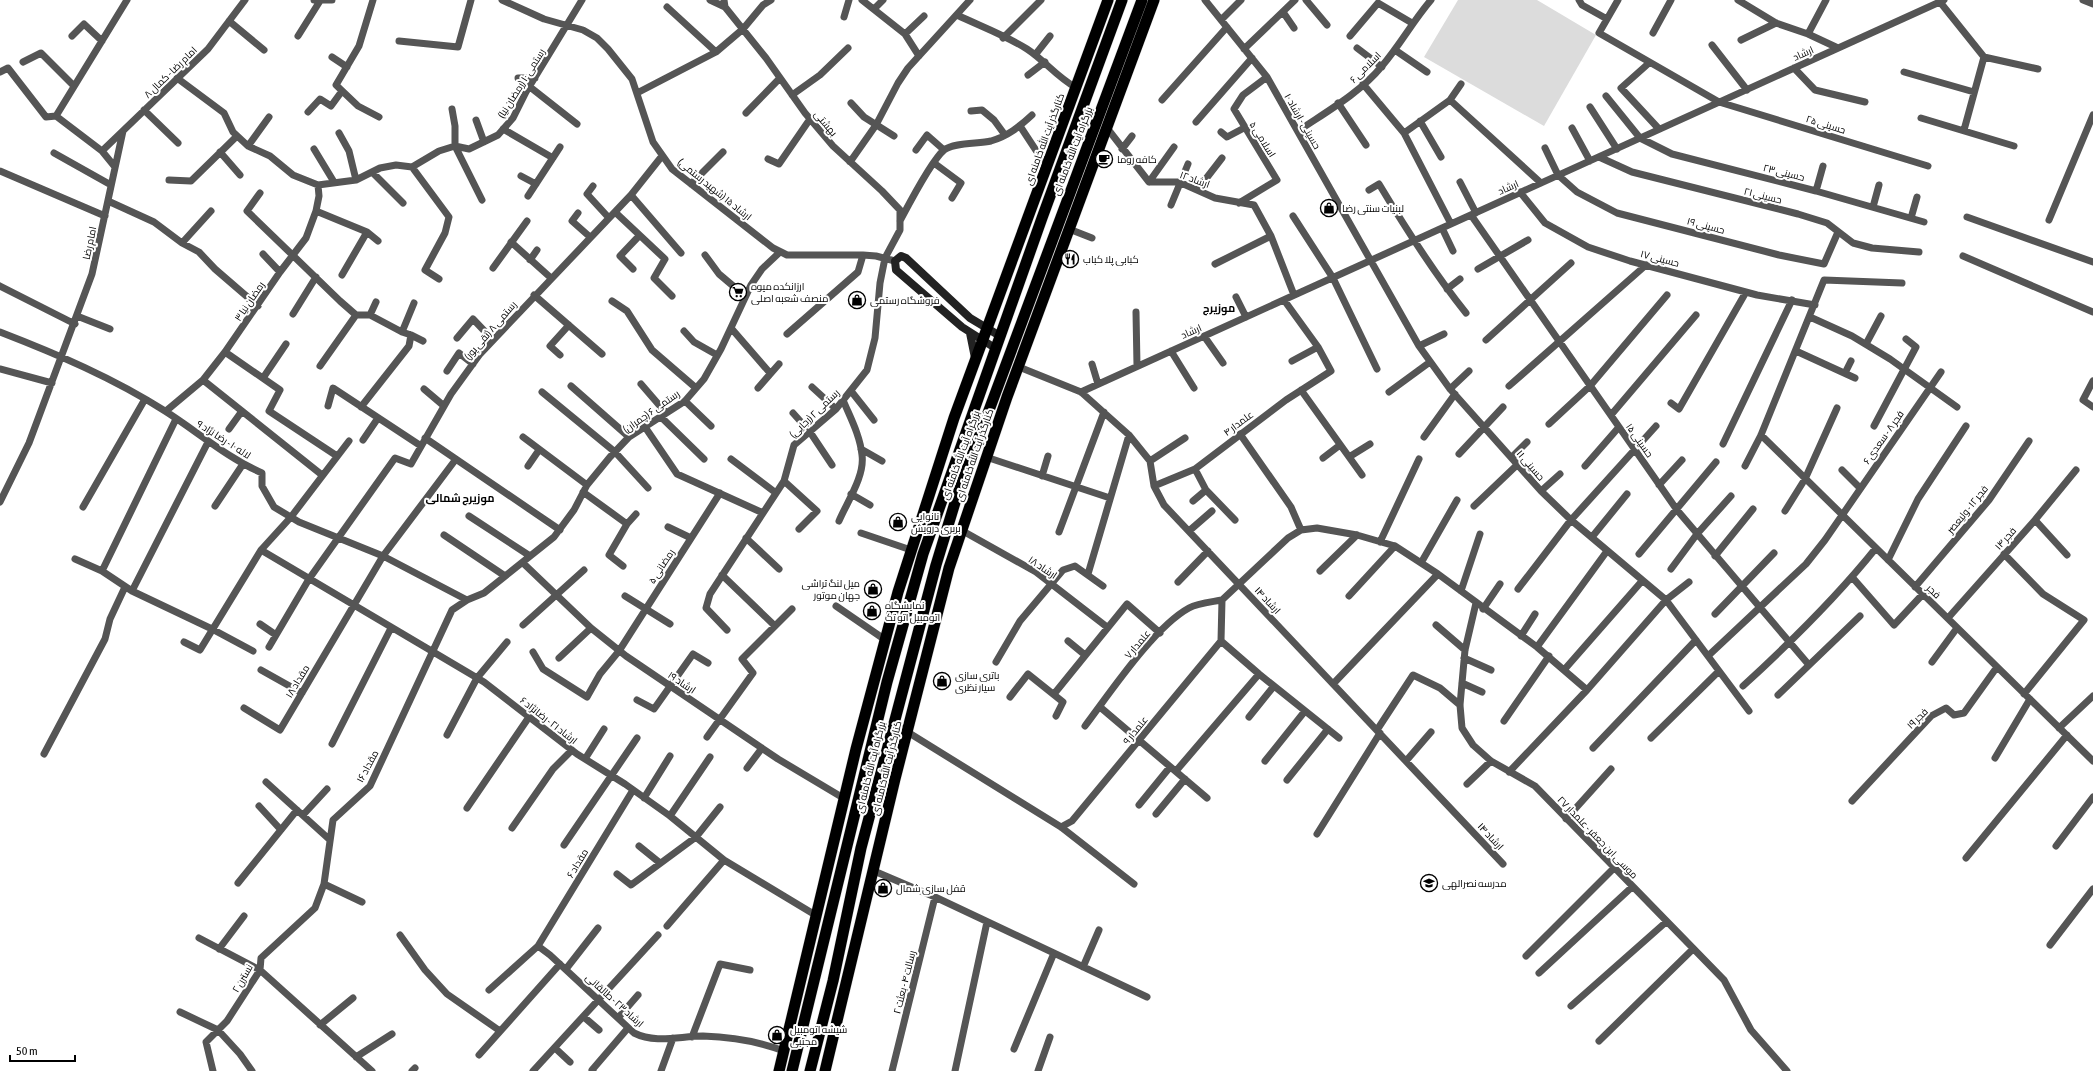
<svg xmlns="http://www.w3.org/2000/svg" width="2093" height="1071" font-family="'Asap Condensed',Cairo,sans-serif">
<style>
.green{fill:#dcdcdc}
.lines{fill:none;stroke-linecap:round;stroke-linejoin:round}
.trunk-casing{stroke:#dbdbdb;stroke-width:12}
.minor{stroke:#555;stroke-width:7}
.secondary{stroke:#222;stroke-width:8}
.trunk{stroke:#000;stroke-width:11}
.labels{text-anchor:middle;stroke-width:4;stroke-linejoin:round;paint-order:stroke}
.street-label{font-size:10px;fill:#000;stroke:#fff}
.poi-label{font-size:10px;fill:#000;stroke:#fff;text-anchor:start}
.neighbourhood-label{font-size:11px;font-weight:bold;fill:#000;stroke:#fff}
</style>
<rect width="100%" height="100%" fill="#fff"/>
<path class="green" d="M1458 0H1537L1596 35 1544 126 1424 57Z"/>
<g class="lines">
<g class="trunk-casing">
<path id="trunk" d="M779 1071 856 749 898 592 954 418 1108 0
M792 1071 887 682 923 554 1042 218 1122 0
M810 1071 833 981 861 848 936 565 957 496 1142 0
M825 1071 895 779 949 568 1007 397 1154 0"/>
</g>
<path class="minor" d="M314 0H332
M373 0 359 46 336 85 358 106 379 117
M502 0 544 19 583 30 597 38 608 49 632 79 653 142 672 169 773 248 787 255H863L876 256 895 261
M710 0 725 7
M724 0 725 7 766 58 805 113 833 146 882 191 900 210V230L885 258 880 283 875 338 867 370 836 409 794 445 784 481 710 594 706 608 727 630
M862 0 905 34 919 56
M1205 0 1267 77 1419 346 1450 389 1541 491 1571 520 1666 600 1749 711
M1306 0 1327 25
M1579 0 1582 5 1607 19
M1618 0 1599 33 1719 102 1928 166
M1738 0 1776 23 1808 34 1838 48
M2083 0 2093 4
M1940 2 1984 57 1964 130
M667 7 716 52
M874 9 883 0
M1283 12 1294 28
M957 15C980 26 1005 35 1027 49 1044 60 1057 77 1075 87
M844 17 849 0
M1221 20 1241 0
M229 21 264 50
M1653 33 1671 0
M905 34 924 16
M1808 34 1826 0
M72 36 84 24 102 41
M298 36 320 1
M1350 36 1378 3 1412 23
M1003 38 1041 0
M1741 40 1776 23
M399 41 458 47 471 0
M1712 45 1747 90
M1357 48 1382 67
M1244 49 1295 0
M1395 50 1427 72
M1035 55 1050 36
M332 57 347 67
M1984 57 2038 69
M23 62 41 53 74 86
M1649 63 1621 88 1659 129
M1794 68 1815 90 1865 102
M0 72 8 68 46 117 56 116 102 151 115 167
M1904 72 1974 92
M1028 75 1045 62
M177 78 224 113 233 132 248 146 270 156 293 175 318 185 356 180 380 168 396 165 412 167 439 151 455 146 469 149 498 135 513 118 526 92 582 0
M518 78H535
M1363 84 1404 133 1451 224
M530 87 577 124
M637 93 716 52 743 29 763 5 771 0
M792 95 820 75 848 48
M1606 96 1640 138 1672 154 1816 191 1924 222
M1162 100 1227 27
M1450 100 1541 183
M851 103 864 117 894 136
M1338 103 1366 145
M1590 107 1617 149
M452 109 455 126V146L482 200
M144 110 178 143
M971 111 982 110 994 120 1005 135
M308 112 320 99 331 106 342 91
M746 113 780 78
M56 116 127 0
M1921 118 2014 146
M476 120 484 142
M1420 121 1441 157
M1196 122 1252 58
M1020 126 1041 158 1048 162
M1107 128 1149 182H1179L1215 198 1254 205 1271 236 1294 295
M1572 128 1590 161
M503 129 553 158
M1298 131C1326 112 1360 93 1382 66 1400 45 1413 21 1431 0
M1221 132 1227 137 1244 128
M339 133 349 151 356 180
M1404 133 1450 100 1461 84
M248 146 269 117
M1545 148 1558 175 1577 192 1617 213 1779 255 1824 264 1838 232
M314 149 334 182
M1122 149 1132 136
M916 150 927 135 944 150
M102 151 208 49 245 0
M220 152 240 175
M54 153 111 185
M1599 157 1632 172 1798 214 1827 223 1853 243 1872 248 1919 252
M768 159 779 164 810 119
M850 162 876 125 898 83 908 68 970 0
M934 163 961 183 952 198
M412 167 449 217 445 233 425 270 439 279
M0 171 105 216
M373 173 403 203
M521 176 536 184
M169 180 191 181 237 136
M1149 182 1174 147
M1460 182 1476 213
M691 184 723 152
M593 186 587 194 609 218
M1198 189 1222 158
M1369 190 1379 184C1406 229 1433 272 1466 313
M1816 191 1823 166
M1520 192 1545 223 1588 247 1630 261 1757 295 1815 305
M260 193 247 211 340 301 356 315H370L402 332 411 335 409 346 361 407
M631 195 681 253
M528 196 560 147
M108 201 154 222 182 243 199 252 215 269 258 306
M1239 203 1277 180 1234 109 1243 95 1267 77
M1171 205 1188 164
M1873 207 1879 185
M316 211 367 232 378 241
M615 212 665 259 654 278 672 296
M578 213 572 221 590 237
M1471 215 1677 510 1809 665
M1293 216 1333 278 1377 369
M1967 217 2093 262
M1911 218 1917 197
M2049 220 2093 115
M900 221C909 204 931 161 944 150 954 142 979 144 991 141 1008 136 1019 127 1032 115
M1442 228 1453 251
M1069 229 1092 238
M511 242 551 278
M182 243 211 211
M263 254 280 272
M705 255 719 274 745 296
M1963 256 2093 312
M530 260 537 250
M1215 264 1271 236
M493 268 527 221
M633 269 620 256 639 236
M1478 269 1528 240
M342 275 367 232
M0 286 75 324
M1447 289 1460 279
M534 295 602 354
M1236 297 1246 317
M612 301 627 311 652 350 696 388
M1136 312 1137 366
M293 314 316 277
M370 315 376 302
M77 316 110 329
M1810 317 1852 336 1890 359 1957 407
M731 328 770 373
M684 331 694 342 717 355
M0 332C57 354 113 378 165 411 198 432 226 457 262 473V486L274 507 299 522 383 556 467 600
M402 332 414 303
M787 334 858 272 863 255
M411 335 423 341
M1204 336 1223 363
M457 338 473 319 493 340
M1486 340 1571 263
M1866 344 1881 316
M1419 346 1444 334
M1171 351 1194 388
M1796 351 1855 378
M225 352 280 390 269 411 337 456
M560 355 550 346 569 325
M1292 361 1318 347
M1092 364 1098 384
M320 366 356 315
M1019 367 1081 392 1129 435 1150 461 1154 486 1164 505 1503 864
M0 369 52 383
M447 371 459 353 473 364
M1845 373 1851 361
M263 378 286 344
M203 380 322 475
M2093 381 2083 400 2093 407
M641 384 666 413
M571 386 629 437
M1509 386 1646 265
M812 387 836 409
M758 388 779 364
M424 389 444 406
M1450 389 1469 371
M1301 390 1362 475
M851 391 874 420
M542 392 615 452 648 488
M1081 392 1944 0
M1389 392 1430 362
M685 401 711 426
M1671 403 1679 409 1746 292
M328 406 333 388 421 446
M166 411 203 380 225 352 280 272 306 238 316 211 319 196 318 185
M793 413 810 432 832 465
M1611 415 1696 315
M661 417 704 459
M1549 424 1590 386 1667 295
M1874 426 1916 347 1906 339
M645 427 677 474 763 513
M229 429 242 411
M1240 434 1291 507 1301 530
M1761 435 2093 761
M523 437 587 485
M1424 437 1455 394
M425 438 560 530
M363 440 378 418
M1723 444 1792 300
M861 449 882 461
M1459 454 1503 407
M986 457 1110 498
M1349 457 1370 444
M1512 457 1527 442
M1323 458 1340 445
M731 459 776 493
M1150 461 1185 438
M528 466 539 450
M1585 466 1619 427
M1745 466 1761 435 1824 280 1902 283
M1195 469 1206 490 1235 520
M1842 470 1860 488
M1042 476 1048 456
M784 481 817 511 799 529
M1659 485 1682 460
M1154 486 1195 469 1286 400 1331 371 1318 347 1284 300
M1541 491 1560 474
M583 492 627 524
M851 494 870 505
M1193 501 1206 490
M0 502 29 443 92 274 123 131
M215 506 243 464
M1474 506 1518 464
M83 507 145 399
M1785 511 1805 479 1837 408
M469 516 530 556
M2035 520 2067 555
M839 521C847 502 865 476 862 455 860 435 850 417 843 400
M668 527 691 538
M961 530 1036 572 1107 627
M1189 531 1212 511
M1059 532 1104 412
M861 533 911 550
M444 535 505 576
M1592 537 1627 494
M746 538 779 569
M1380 542 1419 459
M261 550 484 682 577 754 625 784 670 816 724 860 817 916
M1639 554 1716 462
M2004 554 2043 594 2084 620 2024 694
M1715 556 1753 509
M75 559 102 571 132 591 212 629 253 651
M1888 560 1918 499 1966 426
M523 563 591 628 626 656 778 759 845 799
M1421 563 1457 500
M623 566 609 555 627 524 636 514
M1671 569 1697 534 1731 496
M102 571 176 419
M1320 571 1357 535
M1088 574 1129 435
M722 575 775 626
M1852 577 1894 625 1923 594
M1178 582 1208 551
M1915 587 1989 500 2029 441
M1518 589 1571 520 1656 426
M132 591 208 442
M1461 591 1480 534
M625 596 670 624
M1349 596 1395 546
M1476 603 1465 650 1460 705 1462 728 1473 745 1491 761 1535 786 1724 980 1751 1030 1787 1071
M836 606 884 639
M1483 609 1500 584
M1715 614 1774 553
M1948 618 2035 520 2076 470
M260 624 276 635
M523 625 584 570
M1436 625 1465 650
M1521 636 1535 614
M1068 641 1085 655
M184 642 200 650 261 550 291 517 349 441
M269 647 309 579 395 458 411 464 451 394 480 354 631 195 662 156
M1537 647 1607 551
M533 652 543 669 587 697 600 674 619 651 720 493
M1708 656 1806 564 1825 540 1941 372
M559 658 591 628
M1464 658 1491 670
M996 662 1020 621 1063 570 1075 566 1103 586
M1932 662 1957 628
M261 670 302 693
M1564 670 1642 581
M1462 683 1482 692
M1333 684 1438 574
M1743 686C1790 643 1836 598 1876 548
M1054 694 1127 604 1160 633
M1778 695 1860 616
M1010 697 1028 674 1063 702 1056 716
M637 700 654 709 693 654 708 663
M1100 707 1207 798
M244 708 280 730 383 556 456 459
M1249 717 1274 686
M1504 721 1549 656
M893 723 1061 827 1134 884
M1085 726C1110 693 1154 627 1189 608 1198 603 1212 602 1222 600
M2059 728 2093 696
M1377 730 1413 675 1440 688 1460 705
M447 735 477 678 507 642
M707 737 753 673 742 659 792 609
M1339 738 1259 674 1221 641 1222 600 1288 538 1301 530 1317 528 1357 535 1395 546 1438 574 1537 647 1587 690
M1651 738 1719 671
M332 744 391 628
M1593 748 1696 640
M44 754 105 639 110 619 125 587
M1995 758 2030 699
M585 759 604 729
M1265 761 1305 711
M1406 761 1431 732
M747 768 762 748
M1176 771 1259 674
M1509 772 1587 690 1666 600 1689 582
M1287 780 1328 729
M266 782 330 840
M1467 784 1491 761
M644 798 670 756
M1852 801 1931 716 1946 708 1954 715 1964 713 1997 667
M1139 805 1170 767
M259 806 281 830
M467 808 529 717
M1156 814 1185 779
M303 815 327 789
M670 816 710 757
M1566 819 1611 769
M1061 827 1072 821 1221 641
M512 828 553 769 572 750
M1317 834 1380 733
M564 845 637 738
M639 846 660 863
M2056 846 2093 797
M1966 858 2067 735
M874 871 935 897 1147 997
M617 874 631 885 696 837 720 807
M238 883 297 810
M324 884 362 902
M667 926 724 860
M400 935 425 970 447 994 500 1031
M199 938 260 970 372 1071
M2050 945 2093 889
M538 946 550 955 634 1033C656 1044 680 1036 703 1036 731 1037 758 1041 784 1051
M219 949 244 916
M1526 956 1614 868
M1083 967 1099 930
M566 969 598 928
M1539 973 1632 887
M489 990 538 946 633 790
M1571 1006 1666 922
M180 1012 218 1030 240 1054 252 1071
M584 1017 599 1030
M618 1018 638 995
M320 1025 353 998
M692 1037 720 964 750 970
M1599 1041 1693 949
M555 1048 570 1062
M1014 1049 1054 953
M479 1055 560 964
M356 1057 392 1034
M213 1071 206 1042 227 1021 260 970 261 958 315 908 324 884 333 820 370 786 452 610 467 600 484 593 554 537 574 510 587 485 610 457 629 437 685 401 704 379 721 349 751 285 762 269 780 252
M412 1071 415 1068
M533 1071 658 935
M593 1071 592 1070 628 1028
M661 1071 673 1038
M892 1071 935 897
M955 1071 987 922
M1038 1071 1050 1037"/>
<path class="secondary" d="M970 333 975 358
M995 348 962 327 896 270 895 261 901 256 906 258 970 318 1000 336"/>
<use href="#trunk" class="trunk"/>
</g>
<defs>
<g id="cafe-ring" transform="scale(0.9)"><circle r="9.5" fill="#fff" stroke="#000" stroke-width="1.5"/><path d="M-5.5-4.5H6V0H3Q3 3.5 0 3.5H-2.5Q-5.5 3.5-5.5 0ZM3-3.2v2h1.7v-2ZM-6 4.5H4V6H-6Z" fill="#000"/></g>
<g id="shop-ring" transform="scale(0.9)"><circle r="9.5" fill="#fff" stroke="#000" stroke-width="1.5"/><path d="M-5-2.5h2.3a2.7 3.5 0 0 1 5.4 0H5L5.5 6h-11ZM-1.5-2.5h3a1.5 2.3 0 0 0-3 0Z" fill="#000"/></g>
<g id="restaurant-ring" transform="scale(0.9)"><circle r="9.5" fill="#fff" stroke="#000" stroke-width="1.5"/><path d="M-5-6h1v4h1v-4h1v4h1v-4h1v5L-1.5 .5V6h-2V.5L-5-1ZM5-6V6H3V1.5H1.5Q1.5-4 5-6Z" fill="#000"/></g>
<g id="supermarket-ring" transform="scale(0.9)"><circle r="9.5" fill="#fff" stroke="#000" stroke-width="1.5"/><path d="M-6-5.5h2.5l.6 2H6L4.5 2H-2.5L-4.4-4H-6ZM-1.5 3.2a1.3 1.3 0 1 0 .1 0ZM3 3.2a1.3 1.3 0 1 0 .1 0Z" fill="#000"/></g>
<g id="school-ring" transform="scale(0.9)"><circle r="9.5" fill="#fff" stroke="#000" stroke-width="1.5"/><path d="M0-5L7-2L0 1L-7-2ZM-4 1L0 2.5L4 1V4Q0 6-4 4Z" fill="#000"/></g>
</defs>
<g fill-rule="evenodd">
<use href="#cafe-ring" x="1104" y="159"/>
<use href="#shop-ring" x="1329" y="208"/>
<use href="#restaurant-ring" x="1070" y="259"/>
<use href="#supermarket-ring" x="738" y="292"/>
<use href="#shop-ring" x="857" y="300"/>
<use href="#shop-ring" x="898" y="522"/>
<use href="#shop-ring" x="873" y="589"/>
<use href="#shop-ring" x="872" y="611"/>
<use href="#shop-ring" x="942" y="681"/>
<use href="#school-ring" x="1429" y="883"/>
<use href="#shop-ring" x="883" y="888"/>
<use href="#shop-ring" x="777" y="1035"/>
</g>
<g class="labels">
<g class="street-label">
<text transform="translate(1803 53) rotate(-24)" y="4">ارشاد</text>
<text transform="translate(1365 67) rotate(-45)" y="4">اسلامی ۶</text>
<text transform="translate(170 72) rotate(-44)" y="4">امام رضا - کمال ۸</text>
<text transform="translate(521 83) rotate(-58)" y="4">رستمی ۱۰ (رمضان نیا)</text>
<text transform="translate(1303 121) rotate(60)" y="4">حسینی - ارشاد ۱۰</text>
<text transform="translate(826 123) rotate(50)" y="4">بهشتی</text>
<text transform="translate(1826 124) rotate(17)" y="4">حسینی ۲۵</text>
<text transform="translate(1044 139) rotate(-70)" y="4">کنارگذر آیت الله خامنه ای</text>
<text transform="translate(1263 139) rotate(58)" y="4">اسلامی ۵</text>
<text transform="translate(1072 151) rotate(-69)" y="4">بزرگراه آیت الله خامنه ای</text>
<text transform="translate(1784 172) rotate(14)" y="4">حسینی ۲۳</text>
<text transform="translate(1195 179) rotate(20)" y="4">ارشاد ۱۲</text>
<text transform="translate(1508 187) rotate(-24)" y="4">ارشاد</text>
<text transform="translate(715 189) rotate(39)" y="4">ارشاد ۱۵ (شهید رستمی)</text>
<text transform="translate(1763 195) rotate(14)" y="4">حسینی ۲۱</text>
<text transform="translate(1706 225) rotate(15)" y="4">حسینی ۱۹</text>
<text transform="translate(89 243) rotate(-78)" y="4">امام رضا</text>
<text transform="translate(1660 258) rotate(15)" y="4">حسینی ۱۷</text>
<text transform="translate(249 301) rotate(-56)" y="4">رمضان نیا ۳</text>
<text transform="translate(490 330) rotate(-49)" y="4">رستمی ۸ (تقی پور)</text>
<text transform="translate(1191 331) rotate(-24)" y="4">ارشاد</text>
<text transform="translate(651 411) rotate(-35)" y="4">رستمی ۶ (چمران)</text>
<text transform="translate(814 413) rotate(-44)" y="4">رستمی ۲ (رجایی)</text>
<text transform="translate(1238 423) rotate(-37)" y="4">علمدار ۴</text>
<text transform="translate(1883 437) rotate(-55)" y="4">فجر ۸ - سعدی ۶</text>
<text transform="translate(224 439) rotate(33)" y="4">لاله ۱۰ - رضا نژاد ۹</text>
<text transform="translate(1640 440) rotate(55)" y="4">حسینی ۱۵</text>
<text transform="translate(960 455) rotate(-70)" y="4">بزرگراه آیت الله خامنه ای</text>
<text transform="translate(974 455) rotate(-71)" y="4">کنارگذر آیت الله خامنه ای</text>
<text transform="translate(1531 465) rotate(49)" y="4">حسینی ۱۱</text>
<text transform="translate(1967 509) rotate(-51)" y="4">فجر ۱۲ - ولیعصر</text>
<text transform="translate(2005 538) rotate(-48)" y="4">فجر ۱۴</text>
<text transform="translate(661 566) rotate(-57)" y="4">رمضانی ۵</text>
<text transform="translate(1043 567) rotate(34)" y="4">ارشاد ۱۸</text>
<text transform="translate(1934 591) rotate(44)" y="4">فجر</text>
<text transform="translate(1268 600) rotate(47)" y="4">ارشاد ۱۴</text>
<text transform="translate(1137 644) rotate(-50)" y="4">علمدار ۷</text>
<text transform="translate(297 681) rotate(-59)" y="4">مقداد ۱۸</text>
<text transform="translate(682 682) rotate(34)" y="4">ارشاد ۱۹</text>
<text transform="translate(1917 718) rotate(-44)" y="4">فجر ۱۹</text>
<text transform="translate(549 720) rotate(38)" y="4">ارشاد ۲۱ - رضانژاد ۶</text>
<text transform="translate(1135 730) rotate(-51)" y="4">علمدار ۹</text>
<text transform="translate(367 766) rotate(-62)" y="4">مقداد ۱۶</text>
<text transform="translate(870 767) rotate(-76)" y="4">بزرگراه آیت الله خامنه ای</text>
<text transform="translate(886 768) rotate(-76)" y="4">کنارگذر آیت الله خامنه ای</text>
<text transform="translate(1491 836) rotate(47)" y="4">ارشاد ۱۴</text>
<text transform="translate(1598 837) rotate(46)" y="4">موسی ابن جعفر - علمدار ۲۷</text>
<text transform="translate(577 863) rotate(-59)" y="4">مقداد ۶</text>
<text transform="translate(242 978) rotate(-60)" y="4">نسترن ۲</text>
<text transform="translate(904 982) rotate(-76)" y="4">رسالت ۴ - بعثت ۲</text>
<text transform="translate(615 1000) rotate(42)" y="4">ارشاد ۲۳ - طالقانی</text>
</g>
<g class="poi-label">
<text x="1117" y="163">کافه روما</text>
<text x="1342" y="212">لبنیات سنتی رضا</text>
<text x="1083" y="263">کبابی پلا کباب</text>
<text x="751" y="290">ارزانکده میوه<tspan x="751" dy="12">منصف شعبه اصلی</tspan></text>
<text x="870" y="304">فروشگاه رستمی</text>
<text x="911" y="520">نانوایی<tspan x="911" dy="12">بربری درویش</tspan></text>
<text x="860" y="587" text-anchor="end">میل لنگ تراشی<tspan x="860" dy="12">جهان موتور</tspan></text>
<text x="885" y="609">نمایشگاه<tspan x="885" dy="12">اتومبیل اتو تک</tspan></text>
<text x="955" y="679">باتری سازی<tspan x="955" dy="12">سیار نظری</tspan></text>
<text x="1442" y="887">مدرسه نصرالهی</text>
<text x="896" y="892">قفل سازی شمال</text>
<text x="790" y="1033">شیشه اتومبیل<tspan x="790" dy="12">مجتبی</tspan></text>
</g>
<g class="neighbourhood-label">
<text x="1219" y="312">موزیرج</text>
<text x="460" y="502">موزیرج شمالی</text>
</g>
</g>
<path d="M10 1055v6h65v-6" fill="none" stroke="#000000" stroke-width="2"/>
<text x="16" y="1055" font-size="12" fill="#000000" stroke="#ffffff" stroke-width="3" paint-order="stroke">50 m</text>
</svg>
